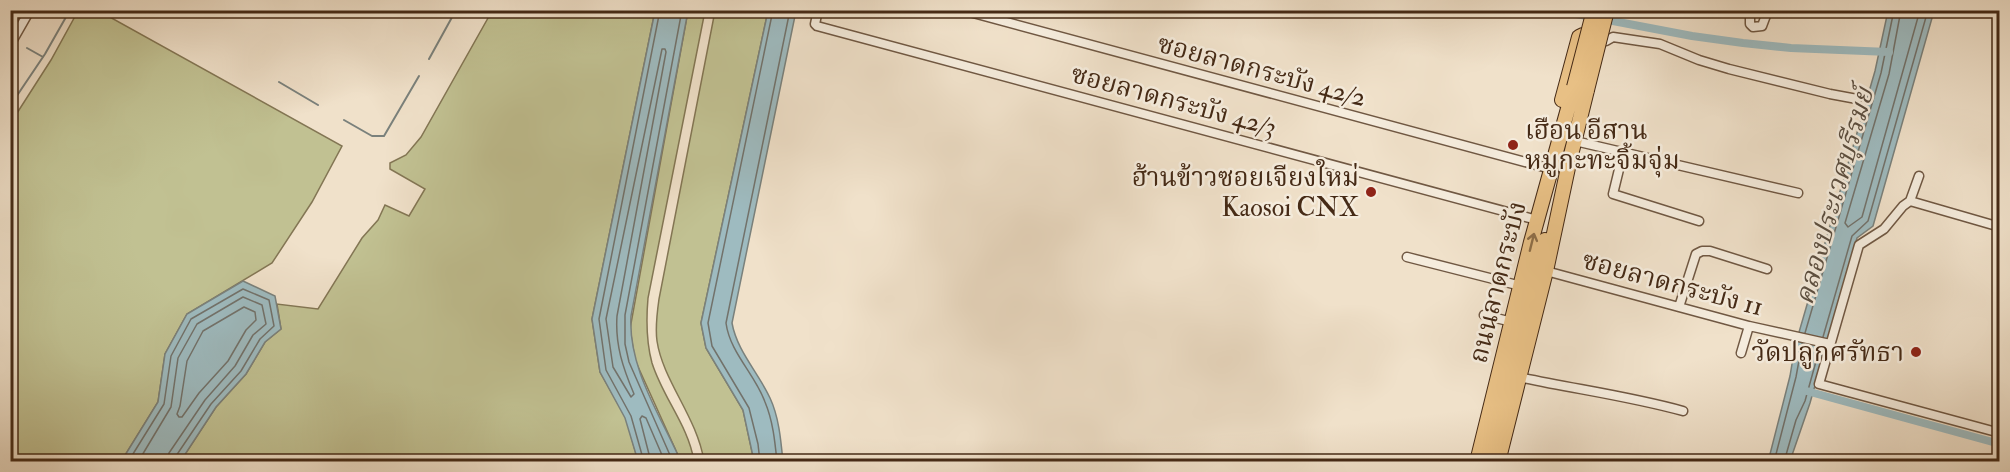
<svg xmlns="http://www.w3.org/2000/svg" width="2010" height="472" font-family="'IM FELL Double Pica','Noto Serif Thai',serif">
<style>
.green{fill:#c1c192;stroke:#837654;stroke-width:1.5}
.water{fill:#9ebbc0;stroke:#7a817c;stroke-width:1.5}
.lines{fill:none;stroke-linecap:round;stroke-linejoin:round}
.shore{stroke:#72726b;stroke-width:1.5}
.stream{stroke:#7a817c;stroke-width:2}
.canal{stroke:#9ebbc0;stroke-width:8}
.minor-casing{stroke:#705843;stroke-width:11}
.primary-casing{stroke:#452a16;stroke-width:16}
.minor{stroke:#f5ecdd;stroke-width:8}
.primary{stroke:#e8c085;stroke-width:14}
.primary-bridge-casing{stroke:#452a16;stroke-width:16;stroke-linecap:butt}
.primary-bridge{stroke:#e8c085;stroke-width:14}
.oneway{stroke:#8e6e48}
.poi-dot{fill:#8f2418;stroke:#f5ecdd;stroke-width:2}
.labels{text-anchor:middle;stroke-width:5;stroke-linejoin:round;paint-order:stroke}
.street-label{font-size:26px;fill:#452a16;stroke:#f5ecdd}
.poi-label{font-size:26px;fill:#452a16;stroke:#f5ecdd;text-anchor:end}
.water-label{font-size:27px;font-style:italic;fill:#5b4e40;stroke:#f5ecdd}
</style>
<rect width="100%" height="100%" fill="#f0e1ca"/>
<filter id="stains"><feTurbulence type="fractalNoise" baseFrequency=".00333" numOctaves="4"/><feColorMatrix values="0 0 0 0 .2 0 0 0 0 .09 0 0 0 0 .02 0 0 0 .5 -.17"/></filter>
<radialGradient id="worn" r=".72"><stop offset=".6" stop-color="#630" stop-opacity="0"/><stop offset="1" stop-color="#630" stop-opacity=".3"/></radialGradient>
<path class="green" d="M78 11H99L342 146 312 202 272 263 187 314 165 354 158 402 124 457 118 461H11L10 124 51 60Z
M492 11H655L592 319 600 372 626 418 638 461 177 462 182 459 216 407 246 374 265 342 281 329 277 304 318 309 362 238 378 220 385 205 409 216 425 189 390 169V163L406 155 421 137Z
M688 11H705L648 298C646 321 646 341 652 363 663 398 688 425 694 461H679L677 453 635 360 630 329Z
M715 11H768L701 323 706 348 743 410 754 461H704C697 417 663 381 657 341 655 327 657 313 659 299Z"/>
<path class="water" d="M655 11H688L631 316C628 365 657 410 677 453L679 461H638L625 418 600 372 592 319Z
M768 11H796L732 323C737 351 758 372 770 398 779 417 781 441 783 462L754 461 743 410 706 348 701 323Z
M1888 11H1934L1873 226 1857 238 1810 403 1790 461 1768 462 1790 376 1795 346 1875 71Z
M243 281 275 296 281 329 265 342 246 374 216 407 182 459 177 462 118 461 124 457 158 402 165 354 187 314Z"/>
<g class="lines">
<path class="shore" d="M1901 10 1889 74 1845 223 1848 227 1862 217 1920 10
M662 49H665L666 52 617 316C615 345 623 368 634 394L631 397 613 367 606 319Z
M244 307 255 312 256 320 246 330 228 361 199 393 182 417H179L177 414 180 406 187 361 203 331Z
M1805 333 1881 73 1894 10
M1823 337 1852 236 1868 221 1928 10
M128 462 164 404 171 356 191 319 243 289 269 300 274 326 260 339 241 371 211 404 176 456 175 462
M138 462 171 407 178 358 197 324 243 297 262 305 266 324 253 335 235 366 205 400 169 453 167 462
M644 462 631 416 606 370 599 319 660 10
M651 462 640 419 642 416 646 418 665 462
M673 462 629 362 625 344V315L682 10
M760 462 758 444 749 408 712 346 708 323 773 10
M777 462C775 442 773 421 765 402 755 374 730 353 726 323L790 10
M1774 462 1796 377 1802 344
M1784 462 1796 420 1805 401 1820 347"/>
<path class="stream" d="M190 10 193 13
M27 48 43 57
M429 59 456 10
M279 82 318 105
M10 106 45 54 70 10
M344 120 372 136H384L419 76"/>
<path class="canal" d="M1555 10 1692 36 1743 43 1791 48 1889 52
M1803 390 2000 444"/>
<g class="minor-casing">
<path id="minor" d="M818 10 815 24 817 26 1537 220
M962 10 1551 169
M1750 10V24L1753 27 1762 26 1768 10
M1606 41 1613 37 1660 44 1699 60 1729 69 1830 94 1857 99
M10 45 30 10
M1575 141 1798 193
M1623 153 1613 194 1699 221
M1919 176 1910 201 1903 206 1884 229 1859 245 1819 384 2000 433
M1910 201 2000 227
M1407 257 1521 286
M1546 271 1749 326 1830 344
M1679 307 1696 254 1702 251H1710L1767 269
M1484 315 1512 322
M1741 353 1749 326
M1519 377C1574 389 1629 396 1683 411"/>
</g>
<g class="primary-casing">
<path id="primary" d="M1562 100 1579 37 1583 35 1598 38
M1477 462 1531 242 1574 87
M1487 462 1545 240
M1498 462 1546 271 1569 163 1587 90"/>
</g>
<use href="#minor" class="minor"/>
<use href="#primary" class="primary"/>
<g class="primary-bridge-casing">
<path id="primary-bridge" d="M1574 87 1594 10
M1587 90 1607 10"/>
</g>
<use href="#primary-bridge" class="primary-bridge"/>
</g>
<defs><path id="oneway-shaft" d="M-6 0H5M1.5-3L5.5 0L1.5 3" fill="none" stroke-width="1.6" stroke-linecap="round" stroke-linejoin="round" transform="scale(1.5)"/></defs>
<use class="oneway" href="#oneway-shaft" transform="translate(1532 242) rotate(-76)"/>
<g class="poi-dot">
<circle cx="1513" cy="145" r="6"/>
<circle cx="1371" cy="192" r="6"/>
<circle cx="1916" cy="352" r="6"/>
</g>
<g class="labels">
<g class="street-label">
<text transform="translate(1262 70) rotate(15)" y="9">ซอยลาดกระบัง 42/2</text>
<text transform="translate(1174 100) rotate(15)" y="9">ซอยลาดกระบัง 42/3</text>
<text transform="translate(1497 282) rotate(-76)" y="9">ถนนลาดกระบัง</text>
<text transform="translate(1673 283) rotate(15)" y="9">ซอยลาดกระบัง 11</text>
</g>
<g class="poi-label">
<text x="1525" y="139" text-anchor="start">เฮือน อีสาน<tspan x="1525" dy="30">หมูกะทะจิ้มจุ่ม</tspan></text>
<text x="1359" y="186">ฮ้านข้าวซอยเจียงใหม่<tspan x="1359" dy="30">Kaosoi CNX</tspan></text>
<text x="1904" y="361">วัดปลูกศรัทธา</text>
</g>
<g class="water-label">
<text transform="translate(1834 196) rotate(-74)" y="9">คลองประเวศบุรีรมย์</text>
</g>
</g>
<rect width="2010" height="472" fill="none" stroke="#f0e1ca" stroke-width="36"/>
<rect x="12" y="12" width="1986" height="448" fill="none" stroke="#452a16" stroke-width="3"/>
<rect x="18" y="18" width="1974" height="436" fill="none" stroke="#452a16" stroke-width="1.5"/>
<rect width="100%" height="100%" filter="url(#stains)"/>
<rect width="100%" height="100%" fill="url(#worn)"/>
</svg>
